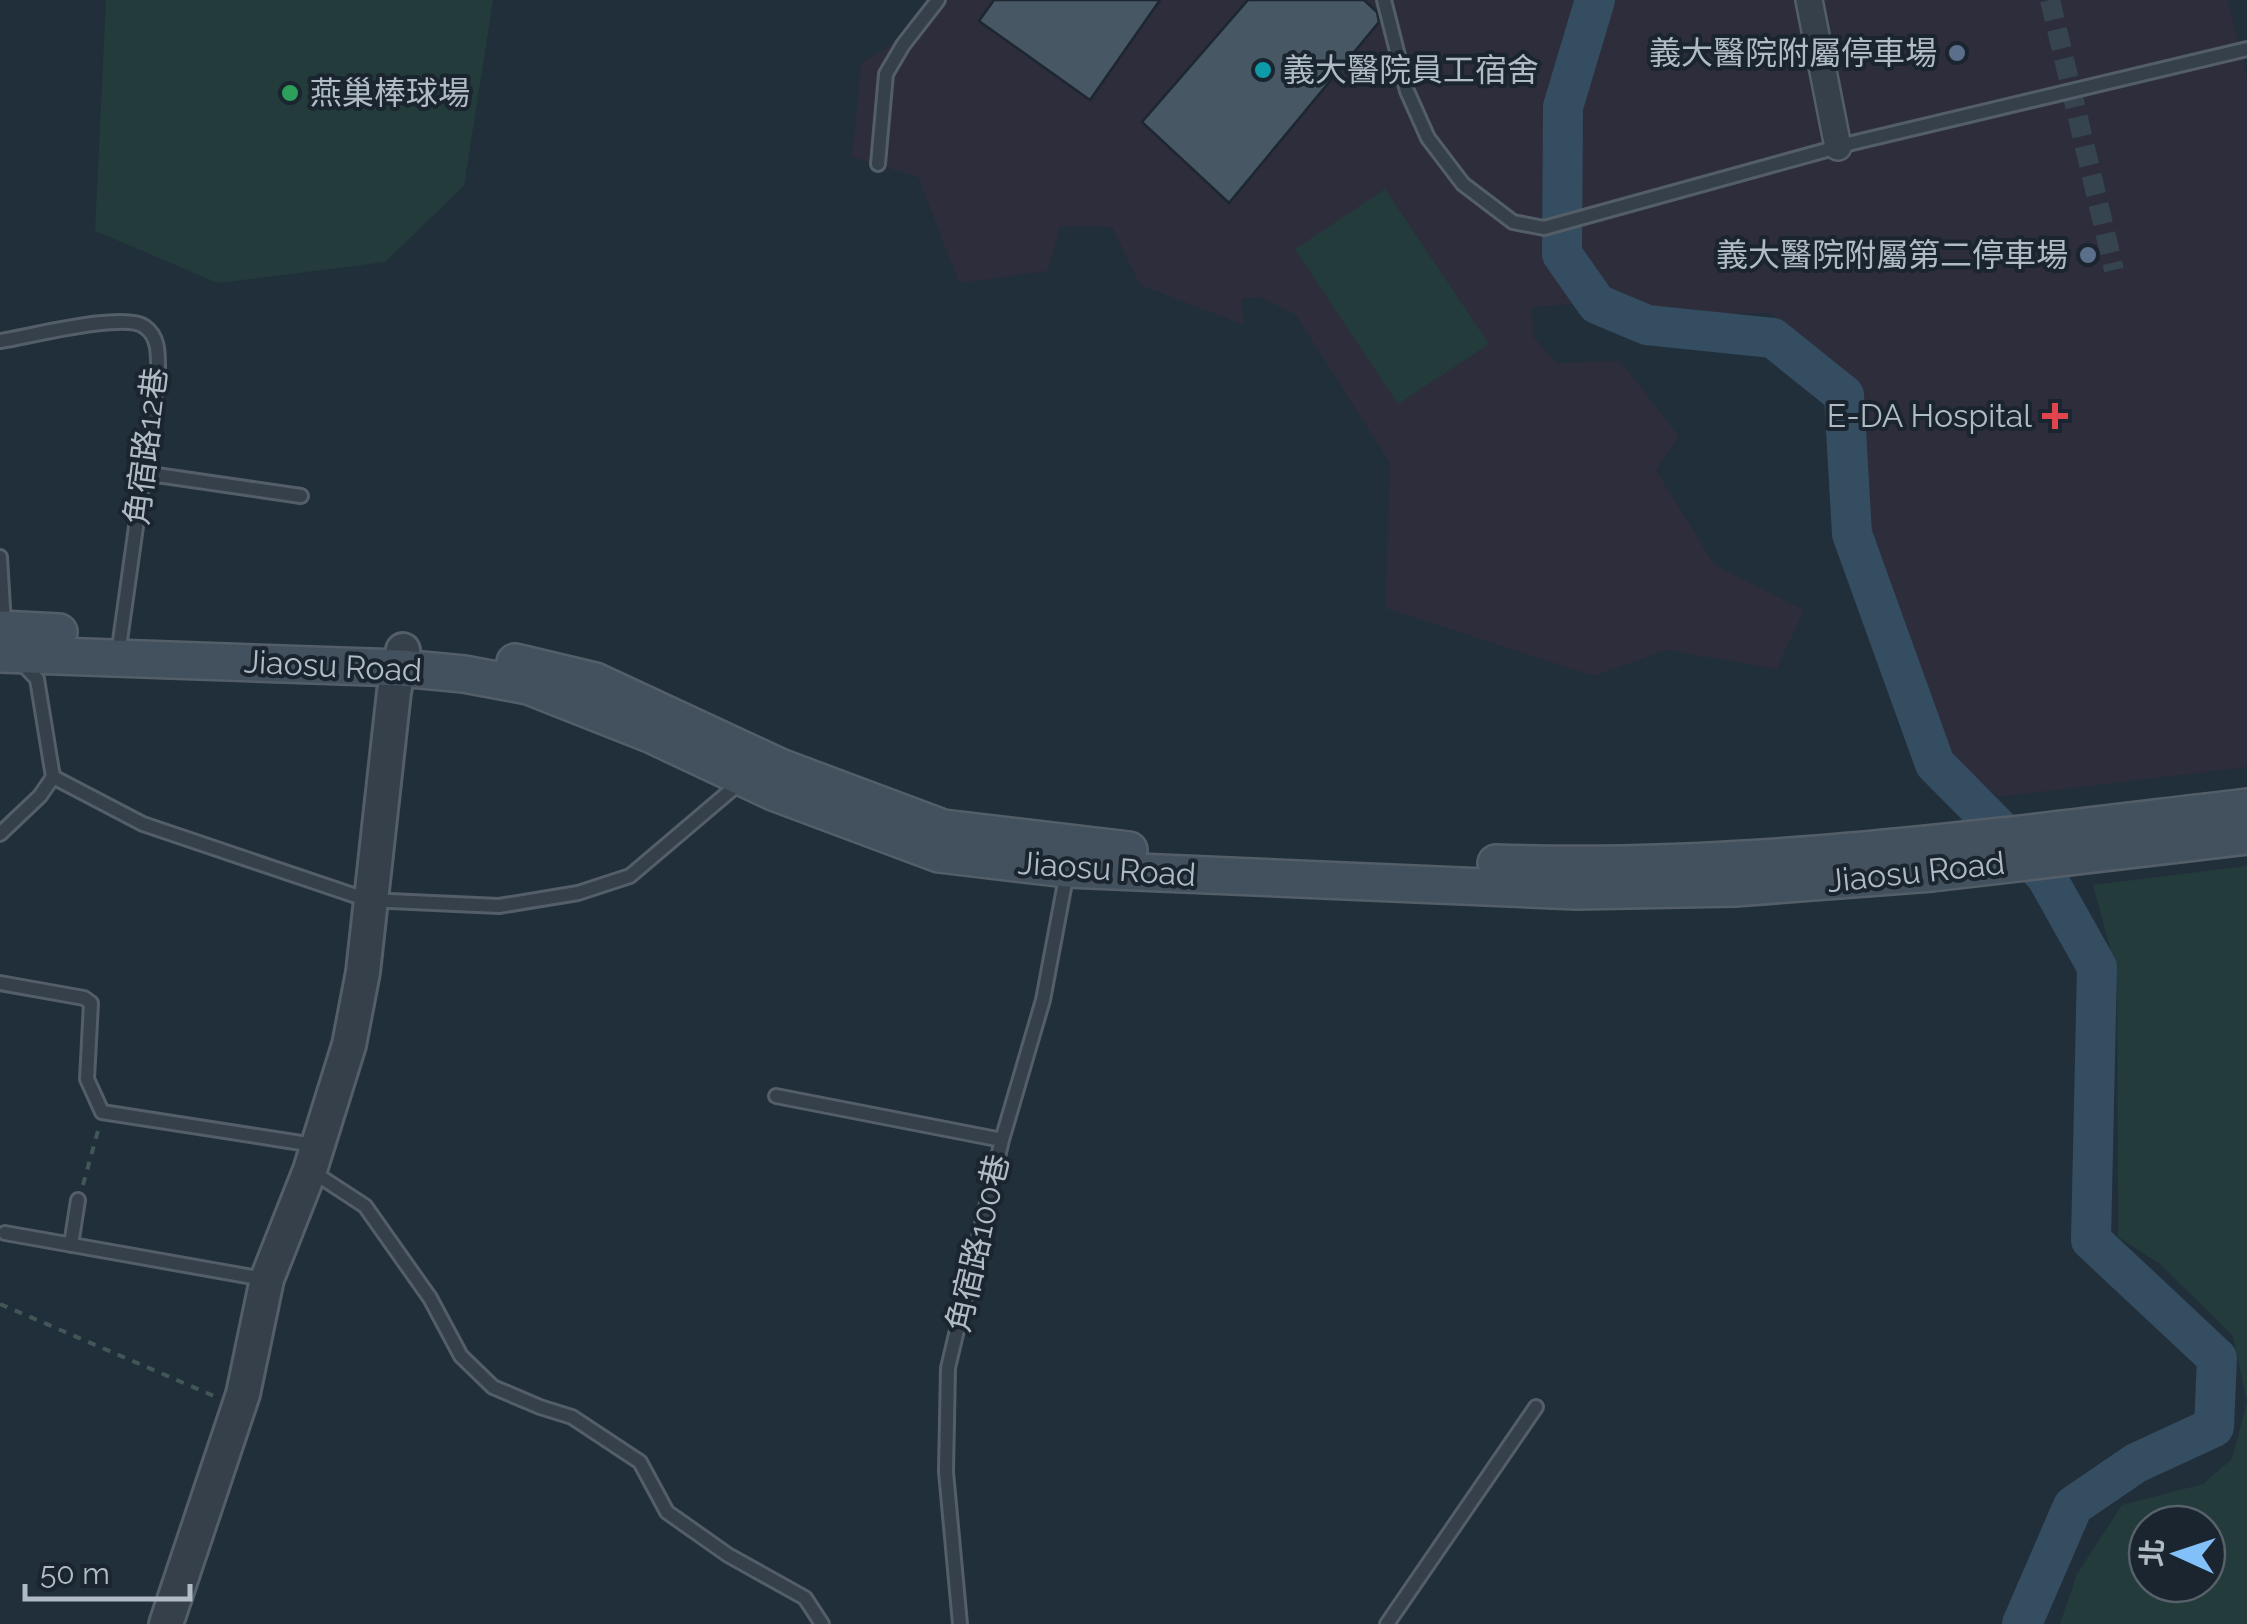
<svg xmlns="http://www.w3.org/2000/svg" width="2247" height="1624" font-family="Raleway,'Noto Sans TC',sans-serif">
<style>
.medical{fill:#2d2d3b}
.green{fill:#233b3b;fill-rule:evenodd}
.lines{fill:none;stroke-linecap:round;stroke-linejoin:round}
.river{stroke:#354d61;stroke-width:40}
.building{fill:#475763;stroke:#1c2731;stroke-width:2.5}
.pedestrian-tunnel{stroke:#36444f;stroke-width:20;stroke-dasharray:20 10;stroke-linecap:butt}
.service-casing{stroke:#535e68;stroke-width:18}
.minor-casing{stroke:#535e68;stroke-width:30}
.tertiary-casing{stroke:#535e68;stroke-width:38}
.secondary-casing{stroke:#535e68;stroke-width:40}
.path{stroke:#415757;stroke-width:4;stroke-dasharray:8 8;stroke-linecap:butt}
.service{stroke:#35404a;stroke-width:12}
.minor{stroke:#35404a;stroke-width:25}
.tertiary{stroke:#35404a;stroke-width:32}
.secondary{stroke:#43505d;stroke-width:35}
.service-dot{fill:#5c6f8a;stroke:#1a252f;stroke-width:4}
.culture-dot{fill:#0f9aa8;stroke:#1a252f;stroke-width:4}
.leisure-dot{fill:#2e9e5b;stroke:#1a252f;stroke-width:4}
.health-dot{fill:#e0444e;stroke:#1a252f;stroke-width:4}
.labels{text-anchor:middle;stroke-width:8;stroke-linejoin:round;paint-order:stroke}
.poi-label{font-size:32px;fill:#b0bbc6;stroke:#1a252f;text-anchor:end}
.street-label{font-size:32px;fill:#b0bbc6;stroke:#1a252f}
</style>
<rect width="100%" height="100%" fill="#212f3a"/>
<path class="medical" d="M930 0H2228L2247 78V767L1998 797 1932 742 1869 535 1862 395 1771 313 1673 315 1626 300 1532 307 1533 336 1557 363 1620 361 1679 436 1656 470 1714 564 1804 610 1777 669 1666 650 1594 676 1385 608 1390 463 1296 315 1260 297 1241 299 1244 325 1140 285 1112 227 1060 226 1048 271 959 283 918 177 852 157 861 63 900 40Z"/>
<path class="green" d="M106 0H493L464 186 385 262 218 283 95 231Z
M1385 189 1489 344 1398 404 1295 249Z
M2247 866V1624H2060L2077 1574 2122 1505 2203 1484 2232 1459 2247 1402 2233 1336 2160 1264 2118 1237 2117 973 2093 885ZM2147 1524H2207V1584H2147Z"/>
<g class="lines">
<path class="river" d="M1595 0 1563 107 1562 254 1597 304 1647 325 1773 338 1844 395 1852 534 1935 764 2046 876 2097 967 2091 1240 2217 1358 2214 1427 2136 1463 2073 1506 2022 1624"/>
</g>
<path class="building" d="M994 0H1160L1090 100 979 21Z
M1248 0H1364L1377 12 1379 22 1229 203 1142 122Z"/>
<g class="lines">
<path class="pedestrian-tunnel" d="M2050 0 2114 270"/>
<g class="service-casing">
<path id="service" d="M1384 0 1407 91 1428 138 1463 184 1513 222 1544 228 1852 143 2247 49
M878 164 886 74 903 45 938 0
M0 341C28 337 126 311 145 327 159 337 158 354 158 370L118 655
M143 473 301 496
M0 557 4 624
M53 777 143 824 368 900 499 906 578 893 630 876 743 780
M0 834 40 796 53 777 37 679 19 660
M0 983 84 998 91 1003 87 1079 102 1112 314 1145
M776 1096 1002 1140
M313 1172 365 1206 430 1298 461 1356 493 1387 540 1407 572 1417 640 1462 667 1512 728 1555 805 1598 822 1624
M5 1233 264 1279
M71 1245 78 1200
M960 1624 946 1472 948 1368 1002 1140 1043 1000 1067 872
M1387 1624 1536 1407"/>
</g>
<g class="minor-casing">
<path id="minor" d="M1809 0 1838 147"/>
</g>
<g class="tertiary-casing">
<path id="tertiary" d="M166 1624 243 1394 267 1279 310 1170 349 1045 363 972 394 692 403 650"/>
</g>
<g class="secondary-casing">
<path id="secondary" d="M0 629 59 632
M0 654 400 668 464 674 528 686 652 735 773 792 939 854 1067 869 1577 891 1735 888 1932 873 2247 836
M515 662 595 681 780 767 943 828 1129 850
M1496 863C1745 872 2000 836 2247 807"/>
</g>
<path class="path" d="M83 1185 99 1127
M0 1304 214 1396"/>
<use href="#service" class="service"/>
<use href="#minor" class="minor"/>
<use href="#tertiary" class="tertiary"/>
<use href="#secondary" class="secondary"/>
</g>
<g class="service-dot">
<circle cx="1957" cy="53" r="10"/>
<circle cx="2088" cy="255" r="10"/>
</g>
<circle class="culture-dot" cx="1263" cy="70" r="10"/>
<circle class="leisure-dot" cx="290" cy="93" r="10"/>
<path class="health-dot" d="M2050 401h10v10h10v10h-10v10h-10v-10h-10v-10h10z"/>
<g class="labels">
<g class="poi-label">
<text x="1937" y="64">義大醫院附屬停車場</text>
<text x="1283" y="81" text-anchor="start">義大醫院員工宿舍</text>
<text x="310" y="104" text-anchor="start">燕巢棒球場</text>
<text x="2068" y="266">義大醫院附屬第二停車場</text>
<text x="2032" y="427">E-DA Hospital</text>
</g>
<g class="street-label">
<text transform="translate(146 446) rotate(-83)" y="11">角宿路12巷</text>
<text transform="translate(333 666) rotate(3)" y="11">Jiaosu Road</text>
<text transform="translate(1107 869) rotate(4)" y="11">Jiaosu Road</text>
<text transform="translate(1916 872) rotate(-6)" y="11">Jiaosu Road</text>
<text transform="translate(978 1243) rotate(-77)" y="11">角宿路100巷</text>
</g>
</g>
<g transform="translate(2177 1554) rotate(273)"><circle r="48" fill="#1a252f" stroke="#56616b" stroke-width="2.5"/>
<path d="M0-8L18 38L0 25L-18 38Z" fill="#82c0f9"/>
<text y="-15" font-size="28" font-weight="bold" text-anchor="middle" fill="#b0bbc6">北</text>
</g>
<path d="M25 1584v15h165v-15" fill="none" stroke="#b0bbc6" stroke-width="5"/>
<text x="40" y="1584" font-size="30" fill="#b0bbc6" stroke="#1a252f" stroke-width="8" paint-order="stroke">50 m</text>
</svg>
